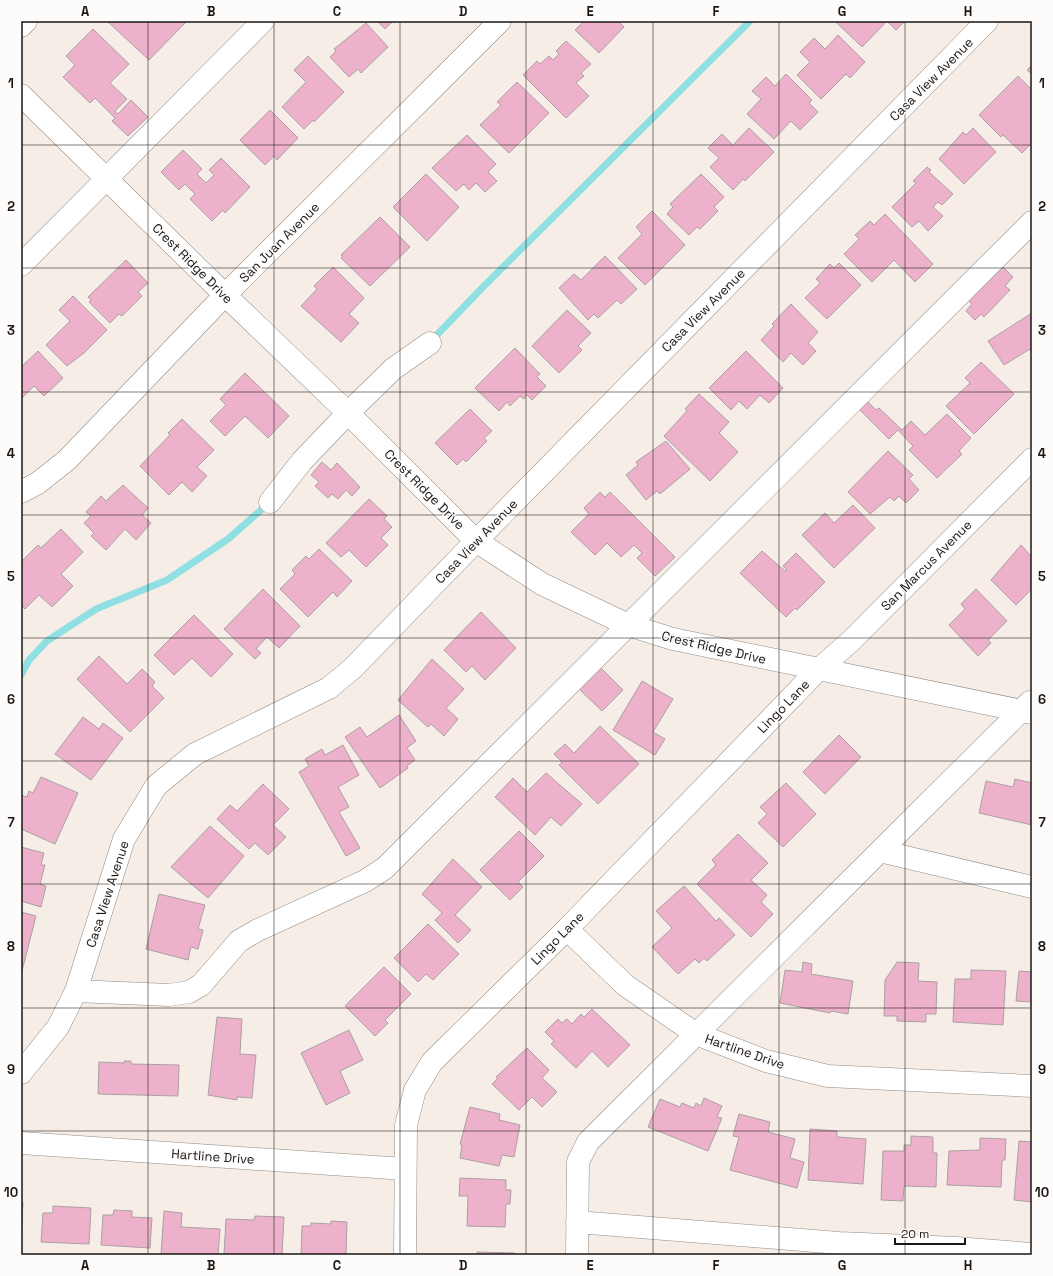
<svg xmlns="http://www.w3.org/2000/svg" width="1053" height="1276" font-family="'Space Grotesk',sans-serif">
<style>
.lines{fill:none;stroke-linecap:round;stroke-linejoin:round}
.stream{stroke:#90dfe3;stroke-width:7}
.building{fill:#edb1cb;stroke:#aba0a4}
.minor-casing{stroke:#938b84;stroke-width:23}
.minor{stroke:#fff;stroke-width:22}
.grid{fill:none;stroke:#191614;stroke-width:1;stroke-opacity:0.55}
.labels{text-anchor:middle;stroke-width:3;stroke-linejoin:round;paint-order:stroke}
.street-label{font-size:13px;fill:#191614;stroke:#fefcfb}
.neatline{fill:none;stroke:#191614;stroke-width:1.5}
.grid-label{font-size:13px;text-anchor:middle;font-weight:bold;fill:#191614}
</style>
<rect width="100%" height="100%" fill="#f6eee6"/>
<g class="lines">
<path class="stream" d="M431 341 482 288 750 21
M21 675 29 660 47 641 96 609 167 580 228 539 269 503"/>
</g>
<path class="building" d="M107 21H187L149 60Z
M377 21H393L385 29Z
M584 21H618L624 27 599 53 575 30Z
M837 21H905L896 30 887 21 862 47 836 22Z
M366 23 388 47 361 73 358 69 349 77 330 57 336 51 334 49Z
M93 29 129 64 110 83 127 99 115 111 118 114 131 100 148 117 128 136 112 121 115 118 95 98 90 103 63 77 75 65 66 56Z
M838 35 865 62 850 78 846 74 821 99 797 75 810 62 800 52 814 38 825 49Z
M566 41 591 64 581 73 584 76 576 83 589 96 566 118 523 75 537 61 540 64 549 56 553 60 559 54 556 51Z
M308 56 344 92 314 122 313 120 304 129 282 107 306 82 294 70Z
M1032 65V74L1027 70Z
M786 74 812 100 809 103 818 112 800 130 791 121 774 139 747 114 761 99 752 91 766 77 775 86Z
M1018 76 1032 90V143L1022 153 1003 135 1001 137 979 115Z
M517 82 549 113 509 153 480 125 501 105 497 102Z
M270 110 298 138 277 160 274 156 265 165 240 140Z
M749 128 774 152 745 181 743 179 733 190 710 167 719 158 708 148 722 134 733 145Z
M973 128 996 152 964 184 939 159 963 132 966 135Z
M467 135 496 164 488 172 497 181 485 192 476 183 469 190 464 184 456 191 432 168Z
M183 150 202 169 197 174 206 183 214 175 209 170 221 158 250 187 225 213 223 210 212 221 190 199 195 194 185 184 179 190 161 172Z
M927 167 931 170 929 172 953 194 942 205 938 202 933 207 943 216 928 231 919 221 912 227 892 207 916 183 913 181Z
M426 174 459 207 427 241 393 207Z
M701 174 724 197 714 207 718 211 700 229 697 227 689 235 667 214 673 207 670 204Z
M652 211 685 245 645 285 618 258 642 234 636 227Z
M885 214 933 264 915 282 894 260 872 282 844 254 859 239 855 235 870 221 874 225Z
M380 217 410 247 370 286 341 258 343 256 341 255Z
M605 256 637 289 621 304 617 300 598 318 594 314 588 320 559 288 574 274 581 280Z
M126 260 148 283 138 292 142 296 122 316 119 314 110 323 89 302 91 300 88 297Z
M839 263 861 285 827 319 805 298 820 283 816 279 830 264 834 268Z
M333 267 364 298 349 314 359 323 341 342 301 306 317 289 314 286Z
M1003 267 1013 277 1005 286 1010 290 984 317 981 314 975 320 966 311 972 304 968 300Z
M73 296 107 330 84 353 67 366 46 345 70 321 59 310Z
M791 304 818 332 808 343 816 351 803 365 791 353 783 362 761 340 774 326 772 324Z
M567 310 591 333 578 346 582 350 559 373 532 346Z
M1032 313V353L1030 349 1004 365 988 341Z
M515 348 540 374 537 377 546 386 532 400 527 395 524 399 520 396 510 406 507 402 499 411 475 388Z
M38 351 63 378 44 396 34 386 21 399V367Z
M746 351 783 388 769 403 760 395 747 409 739 401 731 410 709 388Z
M981 362 1014 394 974 434 946 406 970 383 965 378Z
M245 373 289 416 268 438 245 416 225 436 210 421 226 405 220 399Z
M699 394 729 422 719 433 738 452 710 481 664 436 687 411 685 409Z
M867 401 876 410 879 408 902 430 911 421 925 435 947 414 971 438 959 451 962 454 937 478 909 450 913 446 898 430 889 439 859 409Z
M470 409 492 431 484 438 487 441 466 462 463 459 457 465 435 443Z
M182 419 214 450 197 467 207 476 192 492 182 482 169 495 140 466 170 435 168 433Z
M666 441 690 469 660 494 657 491 646 500 626 475 638 465 636 462Z
M888 451 913 475 909 479 919 490 906 503 899 496 894 501 890 497 870 514 848 492Z
M322 462 331 470 337 463 360 487 352 496 346 490 338 499 332 494 328 498 315 486 319 482 311 475Z
M123 485 148 508 142 515 151 523 136 540 125 529 106 550 91 536 94 533 84 523 91 516 86 512 101 496 106 501Z
M600 492 605 497 610 492 675 557 655 576 637 558 642 553 634 545 621 557 607 543 595 555 571 532 589 514 584 508Z
M369 499 387 516 384 519 392 527 381 538 388 545 366 567 349 550 341 557 326 543Z
M853 505 875 528 834 568 802 535 825 513 834 523Z
M61 529 83 552 61 574 73 586 52 607 39 595 25 609 21 605V567L23 565 21 562 38 545 41 548Z
M1021 545 1032 557V589L1016 605 991 580Z
M319 549 352 581 337 597 333 592 308 617 280 589 295 574 292 570 306 556 309 559Z
M762 551 785 571 787 570 783 566 796 553 825 582 797 610 795 608 786 617 740 573Z
M263 589 300 626 279 648 267 637 256 649 261 653 255 659 224 629Z
M976 589 1007 621 988 640 991 643 978 656 949 625 965 609 961 604Z
M481 612 516 648 485 680 472 666 466 672 444 650Z
M194 615 233 654 211 677 192 658 174 675 154 655Z
M99 656 127 684 142 669 155 682 152 686 164 698 130 732 77 679Z
M432 659 464 689 446 708 458 719 444 736 431 724 428 727 398 700Z
M599 666 623 690 602 711 578 688Z
M642 681 673 699 653 732 665 739 655 755 613 730Z
M399 715 416 741 407 748 415 760 407 766 408 768 380 788 345 737 360 727 367 737Z
M83 717 99 729 103 723 123 738 91 780 55 754Z
M600 726 639 764 598 804 559 765 562 762 554 754 565 744 574 753Z
M839 735 861 757 825 794 803 772Z
M343 745 359 775 338 787 349 807 339 812 360 848 346 856 299 772 309 766 305 759 322 749 325 755Z
M546 773 582 804 561 826 551 817 535 835 495 797 513 778 527 792Z
M41 777 78 793 55 844 21 829V795L27 797 29 791 33 793Z
M1015 779 1032 783V825L979 813 986 781 1013 787Z
M786 783 816 814 783 847 758 823 767 814 760 807Z
M263 784 289 809 273 825 286 837 268 855 255 843 249 849 217 819 230 805 237 811Z
M210 826 244 856 208 898 171 867Z
M519 831 544 856 518 882 523 887 510 900 480 870Z
M738 834 768 863 751 880 767 895 761 902 773 914 751 937 697 884 716 865 712 860Z
M21 847 44 853 41 865H45L40 884 46 886 41 907 21 901Z
M453 859 482 887 455 915 471 930 458 943 435 920 442 913 422 894Z
M684 886 716 921 719 918 735 935 707 961 704 958 699 963 695 959 678 974 652 947 672 928 656 911Z
M159 894 205 905 198 929 203 930 198 949 191 947 188 960 146 949Z
M21 912 36 916 22 971H21Z
M428 924 459 954 433 980 426 974 418 982 394 958Z
M803 962 812 964 811 974 853 981 848 1014 831 1011 830 1013 780 1003 785 970 802 972Z
M897 962 919 963 918 981 937 982 936 1014H926V1022L897 1021V1016H884L885 980Z
M384 967 411 994 385 1020 388 1023 375 1036 345 1006Z
M971 970 1006 971 1003 1025 953 1022 955 979H971Z
M1019 971 1032 972V1002L1016 1001Z
M592 1009 630 1045 608 1067 592 1051 576 1068 551 1044 554 1041 545 1032 558 1019 562 1023 567 1019 572 1024 581 1014 584 1017Z
M217 1017 242 1019 240 1054 256 1055 252 1098 237 1097V1100L208 1095Z
M349 1030 363 1060 340 1071 350 1093 326 1105 301 1053Z
M527 1048 549 1070 542 1078 557 1092 542 1107 532 1097 519 1110 492 1084 498 1078 496 1077Z
M124 1061H131V1064L179 1065 178 1096 98 1094 99 1062 124 1063Z
M704 1098 722 1106 717 1117 722 1118 708 1151 648 1127 660 1099 680 1107 682 1103 694 1108 696 1103 701 1106Z
M470 1107 500 1114 499 1120 520 1125 514 1157 502 1155 499 1166 460 1158 462 1145 460 1144Z
M739 1114 770 1122 768 1132 795 1139 790 1158 804 1162 797 1188 730 1170 739 1137 733 1136Z
M810 1129 837 1131V1137L866 1139 863 1184 808 1180Z
M911 1136 933 1137V1153H937L936 1187 904 1186 903 1201 881 1200 883 1151H904V1145H911Z
M980 1138 1006 1139 1005 1160H1002L1001 1187 947 1185 949 1151 980 1150Z
M1019 1141 1032 1142V1202L1014 1200Z
M460 1178 506 1180V1190H511L510 1204H506L505 1227 467 1226 468 1196H459Z
M21 1202H23L21 1242Z
M53 1206 91 1208 89 1244 41 1242 43 1213H53Z
M114 1210 132 1211V1217L152 1218 150 1248 101 1245 103 1215H113Z
M164 1211 182 1213 181 1227 220 1229 218 1255 161 1254Z
M255 1216 284 1217 282 1255 224 1254 226 1219 254 1220Z
M331 1221 347 1222 346 1255H301L302 1226H311V1223L331 1224Z
M477 1252 515 1253 514 1255H477Z"/>
<g class="lines">
<g class="minor-casing">
<path id="minor" d="M21 26 26 21
M21 95 225 295 348 413 476 541 542 584 628 625 673 639 1032 713
M21 265 263 21
M21 492 38 483 67 460 225 295 500 21
M270 502 302 461 348 413 393 369 430 343
M1030 702 880 851 1032 887
M567 929 625 985 696 1034 766 1061 828 1076 1032 1086
M76 991 169 995 189 992 201 985 239 941 258 930 365 881 385 868 1032 222
M21 1073 58 1027 76 991 124 839 156 786 195 754 329 688 353 668 476 541 987 21
M21 1143 405 1169
M577 1222 839 1243 956 1248 1032 1254
M405 1255 406 1125 415 1090 432 1062 567 929 818 670 852 640 1032 459
M577 1255 578 1162 588 1142 880 851"/>
</g>
<use href="#minor" class="minor"/>
</g>
<path class="grid" d="M148 21V1255M274 21V1255M400 21V1255M526 21V1255M653 21V1255M779 21V1255M905 21V1255M21 145H1032M21 268H1032M21 392H1032M21 515H1032M21 638H1032M21 761H1032M21 884H1032M21 1008H1032M21 1131H1032"/>
<g class="labels">
<g class="street-label">
<text transform="translate(931 79) rotate(-45)" y="5">Casa View Avenue</text>
<text transform="translate(279 242) rotate(-45)" y="5">San Juan Avenue</text>
<text transform="translate(193 263) rotate(45)" y="5">Crest Ridge Drive</text>
<text transform="translate(703 310) rotate(-45)" y="5">Casa View Avenue</text>
<text transform="translate(425 489) rotate(45)" y="5">Crest Ridge Drive</text>
<text transform="translate(476 541) rotate(-46)" y="5">Casa View Avenue</text>
<text transform="translate(926 565) rotate(-45)" y="5">San Marcus Avenue</text>
<text transform="translate(714 647) rotate(13)" y="5">Crest Ridge Drive</text>
<text transform="translate(783 706) rotate(-46)" y="5">Lingo Lane</text>
<text transform="translate(107 894) rotate(-72)" y="5">Casa View Avenue</text>
<text transform="translate(557 938) rotate(-45)" y="5">Lingo Lane</text>
<text transform="translate(745 1051) rotate(19)" y="5">Hartline Drive</text>
<text transform="translate(213 1156) rotate(4)" y="5">Hartline Drive</text>
</g>
</g>
<rect width="1053" height="1276" fill="none" stroke="#fefcfb" stroke-width="44"/>
<path d="M895 1238v6h70v-6" fill="none" stroke="#191614" stroke-width="2"/>
<text x="901" y="1238" font-size="12" fill="#191614" stroke="#fefcfb" stroke-width="3" paint-order="stroke">20 m</text>
<rect x="22" y="22" width="1009" height="1232" class="neatline"/>
<g class="grid-label">
<text x="85" y="16">A</text>
<text x="211" y="16">B</text>
<text x="337" y="16">C</text>
<text x="463" y="16">D</text>
<text x="590" y="16">E</text>
<text x="716" y="16">F</text>
<text x="842" y="16">G</text>
<text x="968" y="16">H</text>
<text x="11" y="88">1</text>
<text x="1042" y="88">1</text>
<text x="11" y="211">2</text>
<text x="1042" y="211">2</text>
<text x="11" y="335">3</text>
<text x="1042" y="335">3</text>
<text x="11" y="458">4</text>
<text x="1042" y="458">4</text>
<text x="11" y="581">5</text>
<text x="1042" y="581">5</text>
<text x="11" y="704">6</text>
<text x="1042" y="704">6</text>
<text x="11" y="827">7</text>
<text x="1042" y="827">7</text>
<text x="11" y="951">8</text>
<text x="1042" y="951">8</text>
<text x="11" y="1074">9</text>
<text x="1042" y="1074">9</text>
<text x="11" y="1197">10</text>
<text x="1042" y="1197">10</text>
<text x="85" y="1270">A</text>
<text x="211" y="1270">B</text>
<text x="337" y="1270">C</text>
<text x="463" y="1270">D</text>
<text x="590" y="1270">E</text>
<text x="716" y="1270">F</text>
<text x="842" y="1270">G</text>
<text x="968" y="1270">H</text>
</g>
</svg>
